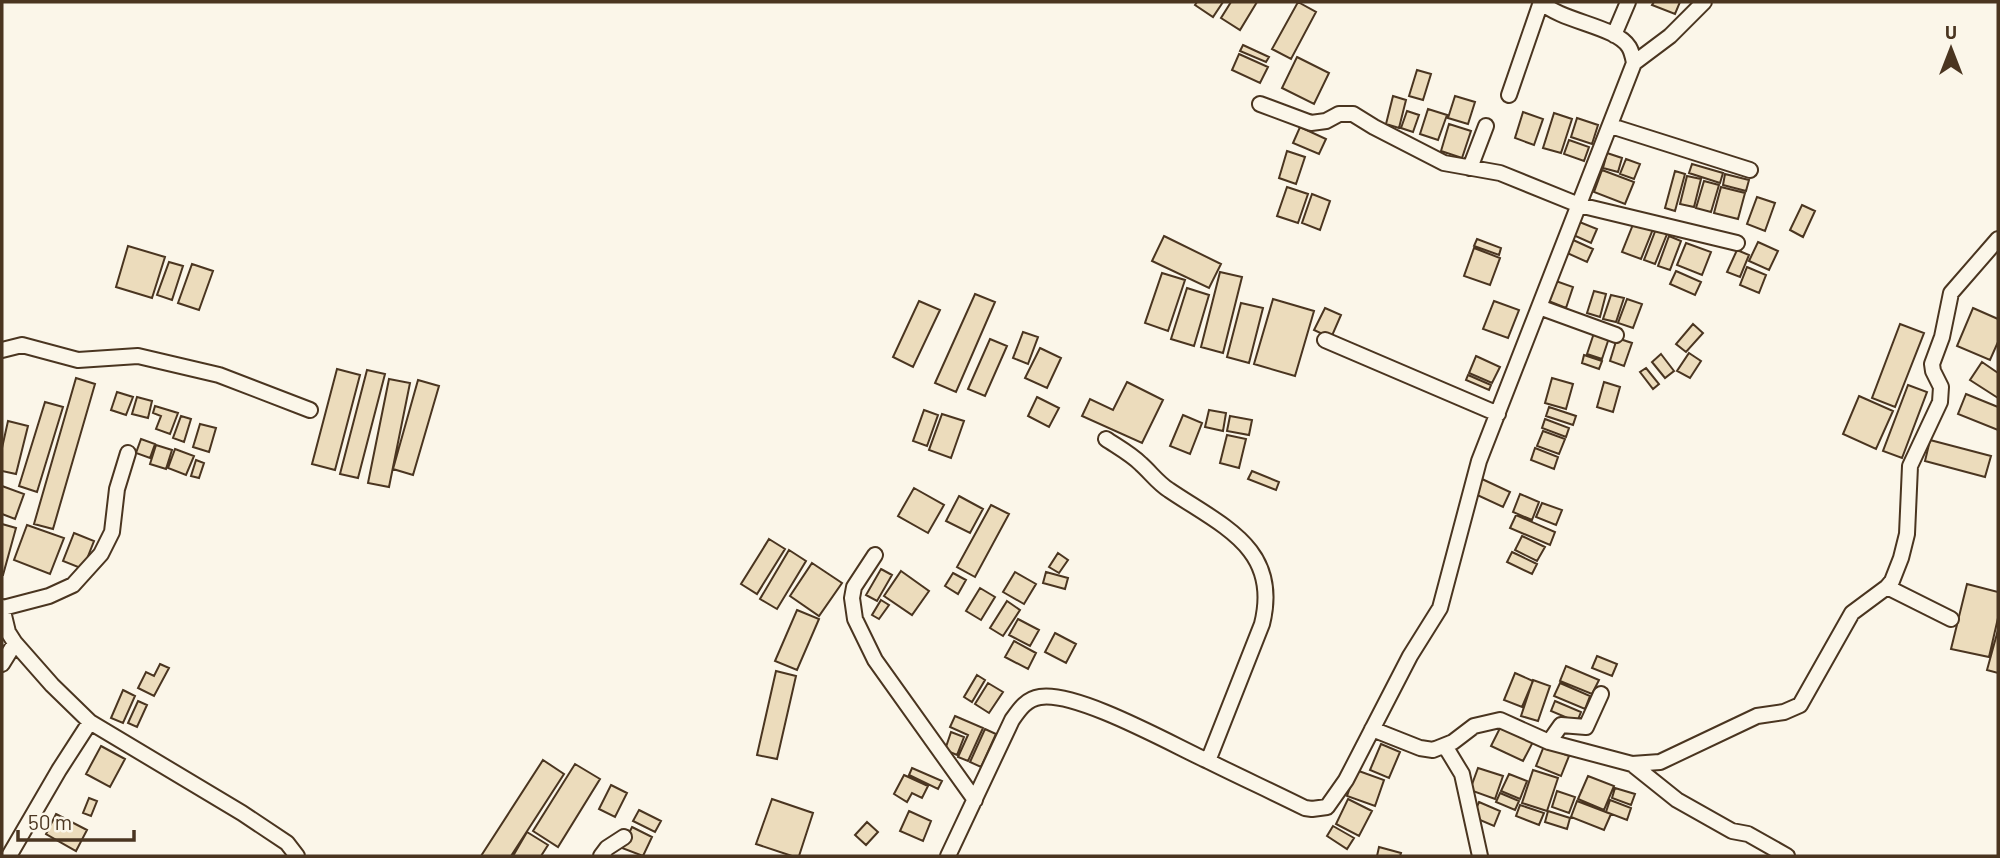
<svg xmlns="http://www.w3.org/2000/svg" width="2000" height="858" font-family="Barlow,sans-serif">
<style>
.building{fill:#ecdcbc;stroke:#4a3520;stroke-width:2}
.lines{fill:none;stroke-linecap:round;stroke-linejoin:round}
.street-casing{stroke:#4a3520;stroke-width:18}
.street{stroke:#fbf6e9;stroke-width:14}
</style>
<rect width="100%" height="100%" fill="#fbf6e9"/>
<path class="building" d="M1197 2H1223L1213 17 1195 5Z
M1231 2H1257L1240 30 1221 18Z
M1298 2 1316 12 1291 59 1272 49Z
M1654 2H1680L1675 14 1652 5Z
M1243 45 1269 57 1266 62 1240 51Z
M1239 54 1268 67 1260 83 1232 70Z
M1297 57 1329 73 1314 104 1282 88Z
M1417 70 1431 74 1423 100 1409 96Z
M1393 96 1406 100 1399 128 1386 124Z
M1455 96 1475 102 1468 124 1448 118Z
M1428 109 1447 115 1438 140 1420 134Z
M1407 111 1419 115 1413 132 1401 128Z
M1523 112 1543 119 1534 145 1515 138Z
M1554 113 1572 119 1561 153 1543 148Z
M1577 118 1598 125 1592 144 1571 137Z
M1449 124 1471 131 1462 158 1441 151Z
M1300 127 1326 139 1319 154 1293 143Z
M1569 140 1589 147 1584 161 1564 154Z
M1287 151 1305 157 1296 184 1279 178Z
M1607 153 1622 158 1618 172 1603 168Z
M1626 159 1640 164 1634 179 1620 174Z
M1692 164 1723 173 1720 183 1689 173Z
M1602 170 1634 182 1625 204 1594 192Z
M1675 171 1685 174 1675 211 1665 208Z
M1725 174 1749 180 1746 191 1723 185Z
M1687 176 1701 179 1694 207 1680 204Z
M1704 181 1719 185 1711 212 1696 208Z
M1287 187 1308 194 1298 223 1277 216Z
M1721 187 1745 193 1738 219 1714 213Z
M1312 194 1330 201 1320 230 1302 223Z
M1757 197 1775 203 1765 231 1747 224Z
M1802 205 1815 211 1803 237 1790 230Z
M1577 221 1597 229 1591 243 1571 234Z
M1634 222 1653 229 1641 259 1622 252Z
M1656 229 1667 234 1655 264 1644 260Z
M1164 236 1221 264 1209 288 1152 261Z
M1669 236 1681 241 1670 270 1658 266Z
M1477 239 1501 248 1499 255 1474 246Z
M1571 239 1593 249 1587 262 1565 252Z
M1758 242 1778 251 1769 270 1749 261Z
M1686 243 1711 252 1702 275 1677 265Z
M128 246 165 257 152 298 116 287Z
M1474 248 1500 258 1490 285 1464 276Z
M1737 250 1749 255 1740 277 1727 272Z
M169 262 183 266 172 300 157 295Z
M192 264 213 271 199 310 178 303Z
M1747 267 1766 275 1759 293 1740 285Z
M1676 271 1701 282 1695 295 1670 284Z
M1220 272 1242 277 1223 353 1201 347Z
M1162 273 1185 280 1168 331 1145 323Z
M1553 280 1573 287 1566 308 1546 300Z
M1187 288 1209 295 1194 346 1171 339Z
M1594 291 1606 294 1600 317 1587 313Z
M975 294 995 302 956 392 935 383Z
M1611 295 1624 298 1616 322 1603 319Z
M1273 299 1314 311 1295 376 1254 364Z
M1627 299 1642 304 1633 328 1618 323Z
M919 301 940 310 913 367 893 357Z
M1494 301 1519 310 1508 338 1483 329Z
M1241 303 1263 308 1249 363 1227 357Z
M1325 308 1341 315 1331 338 1314 330Z
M1973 308 1998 319V342L1990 360 1957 346Z
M1693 324 1703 333 1686 352 1676 344Z
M1900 324 1924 333 1895 407 1872 398Z
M1595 330 1610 335 1602 359 1587 354Z
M1023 332 1038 337 1028 364 1013 358Z
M1617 338 1632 343 1624 366 1610 361Z
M990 339 1007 346 985 396 968 389Z
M1040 348 1061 358 1047 388 1025 378Z
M1689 353 1701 361 1690 378 1677 371Z
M1661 354 1674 371 1665 378 1652 362Z
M1584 355 1602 361 1599 369 1582 363Z
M1476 356 1500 367 1492 383 1469 373Z
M1982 362 1998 373V398L1970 380Z
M1646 368 1659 384 1653 389 1640 372Z
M337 369 360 375 335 470 312 464Z
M367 370 385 374 358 478 340 474Z
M1468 375 1491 385 1489 390 1466 380Z
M76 378 95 384 53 529 34 524Z
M1552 378 1573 384 1566 409 1545 403Z
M389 379 410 383 389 487 368 483Z
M418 380 439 386 413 475 393 469Z
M1127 382 1163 400 1142 443 1082 416 1090 399 1113 410Z
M1604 382 1620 387 1613 412 1597 407Z
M1908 385 1927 392 1902 458 1883 451Z
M117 392 133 397 126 415 111 410Z
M1966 394 1998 407V430L1958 414Z
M1859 396 1893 411 1876 449 1843 434Z
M137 397 152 401 148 418 132 414Z
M1037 397 1059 408 1049 427 1028 416Z
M45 402 63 407 37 492 19 486Z
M155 406 178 413 170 434 156 429 161 416 153 413Z
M1549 407 1576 416 1573 425 1546 416Z
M924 410 938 415 927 446 913 441Z
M1209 410 1226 413 1223 431 1205 427Z
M942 414 964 421 951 458 929 450Z
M1183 415 1202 423 1190 454 1170 446Z
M181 416 191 419 184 442 173 438Z
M1230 416 1252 420 1249 435 1227 431Z
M1545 419 1569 428 1566 437 1542 428Z
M8 421 28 426 16 474 2 471V448Z
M200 424 216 428 209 452 193 447Z
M1543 431 1565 439 1559 454 1537 446Z
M1227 435 1246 439 1239 468 1220 463Z
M141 439 155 444 150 458 136 453Z
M1930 440 1991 456 1985 477 1925 461Z
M156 445 172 450 166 469 150 464Z
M1535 448 1558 457 1554 469 1531 460Z
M175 449 194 456 186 475 168 468Z
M196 460 204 463 199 478 191 476Z
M1252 471 1279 482 1276 490 1248 479Z
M1482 479 1510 492 1503 507 1475 494Z
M2 486 24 494 15 519 2 514Z
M914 488 944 505 928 533 898 516Z
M1520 494 1539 502 1532 520 1513 512Z
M959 496 983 509 970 533 946 521Z
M1542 503 1562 510 1556 525 1536 517Z
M991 505 1009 514 975 577 957 567Z
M1516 515 1555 532 1550 545 1510 528Z
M2 524 16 528 3 575H2Z
M27 525 64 538 50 574 14 560Z
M74 533 94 541 83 569 63 561Z
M1522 536 1545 547 1537 561 1515 550Z
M769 539 785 549 757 594 741 584Z
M789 550 806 561 777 609 760 599Z
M1512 552 1537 564 1532 574 1507 562Z
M1058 553 1068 560 1059 573 1049 567Z
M812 563 842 583 819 616 790 596Z
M881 569 892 575 877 601 866 595Z
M901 571 929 591 912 615 884 596Z
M1015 572 1036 584 1024 604 1003 592Z
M1046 572 1068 578 1065 589 1043 583Z
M953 573 966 580 958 594 945 586Z
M1967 584 1998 592V618L1989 657 1951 649Z
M980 588 995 597 981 620 966 611Z
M881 600 889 605 879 619 872 615Z
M1007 601 1020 610 1003 636 990 628Z
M797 610 819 619 797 670 775 661Z
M1018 619 1039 630 1030 646 1009 635Z
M1998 630V673L1987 670Z
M1055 633 1076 644 1066 663 1045 652Z
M1014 641 1036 653 1028 669 1005 657Z
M1597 656 1617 664 1612 676 1592 668Z
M160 664 169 668 154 696 138 688 146 672 154 676Z
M1566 666 1599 680 1592 694 1560 681Z
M776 671 796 676 777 759 757 755Z
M1515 673 1533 681 1522 707 1504 700Z
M977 675 985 680 972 702 964 697Z
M1533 680 1550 686 1538 721 1521 716Z
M988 683 1003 692 989 713 975 704Z
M1560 683 1590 696 1585 709 1554 696Z
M123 690 135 696 123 723 111 718Z
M138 701 147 705 137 727 128 723Z
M1555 701 1581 712 1577 722 1551 711Z
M955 716 983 728 968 761 958 757 968 735 950 727Z
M1502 724 1534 740 1523 761 1491 746Z
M985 729 996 734 981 767 970 762Z
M951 732 964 737 957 755 945 750Z
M1381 744 1400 752 1389 778 1370 770Z
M101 746 125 759 110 787 86 774Z
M1544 746 1569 756 1561 776 1536 766Z
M543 760 564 774 511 856H481Z
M575 764 600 779 558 847 533 831Z
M912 768 942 781 938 789 909 775Z
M1478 768 1503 776 1495 799 1470 790Z
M1356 770 1384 780 1375 806 1347 796Z
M1533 770 1558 778 1547 811 1522 803Z
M1509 774 1527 781 1520 799 1501 791Z
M904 775 928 786 922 798 912 793 907 802 894 794Z
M1588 776 1614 786 1604 810 1578 799Z
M611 785 627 793 615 817 599 809Z
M1615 788 1635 794 1631 805 1612 798Z
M1557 791 1575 797 1569 813 1552 807Z
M1500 793 1519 801 1515 810 1496 802Z
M89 798 97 801 91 816 83 813Z
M772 799 813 813 799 856H792L756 844Z
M1348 799 1372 811 1359 836 1336 824Z
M1610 800 1631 808 1627 820 1606 812Z
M1577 801 1611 814 1604 830 1571 817Z
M1479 802 1500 811 1494 826 1473 817Z
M1520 805 1544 813 1539 825 1516 816Z
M639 810 661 821 655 832 633 821Z
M909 811 931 821 923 841 900 831Z
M1548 811 1570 818 1567 829 1545 822Z
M56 814 87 830 76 851 46 834Z
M867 822 878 832 866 845 855 835Z
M1333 826 1354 838 1347 849 1327 836Z
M632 827 652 837 643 856 622 848Z
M527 832 548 845 541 856H513Z
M1379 847 1401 853 1400 856H1377Z"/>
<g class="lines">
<g class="street-casing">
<path id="street" d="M1614 35 1628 2
M1634 63 1670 36 1704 2
M1509 95 1541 2
M1260 104 1311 123 1326 121 1339 114H1353L1374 127 1444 163 1500 173 1579 205 1737 243
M1611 126 1750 170
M1470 168 1486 126
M1539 307 1616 335
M1325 340 1498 414
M2 350 22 345 78 360 138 356 219 375 310 410
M1106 439C1118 447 1131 454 1141 464 1151 473 1158 483 1169 490 1222 526 1281 548 1262 624L1208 761
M875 555 854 587 852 598 855 619 875 660 975 800
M1887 587 1951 619
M2 607 8 632 15 643 52 685 90 722 242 813 287 843 297 856
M3 608 49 596 73 585 101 554 112 532 117 489 128 453
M2 664 15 643
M1372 729 1420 748 1433 750 1453 742 1474 726 1500 720 1549 742 1632 764 1660 762 1757 716 1784 712 1800 705 1852 613 1887 587 1892 581 1901 558 1907 534 1910 466 1940 402 1941 387 1933 371 1932 364 1942 337 1951 293 1998 239
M1549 742 1561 725 1586 727 1601 694
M1445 746 1462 774 1480 856
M1632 764 1677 800 1732 831 1748 834 1787 856
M9 856 59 770 90 722
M601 856 607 848 624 837
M948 856 1012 720C1019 710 1026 699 1040 697 1077 691 1171 744 1208 761 1240 777 1273 792 1305 808L1312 809 1327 807 1346 780 1410 656 1440 608 1479 461 1634 63C1633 58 1632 52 1629 47 1616 26 1562 22 1541 2"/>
</g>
<use href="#street" class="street"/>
</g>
<rect width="2000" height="858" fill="none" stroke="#4a3520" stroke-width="7"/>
<g transform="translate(1951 49)" stroke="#fbf6e9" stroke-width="5" paint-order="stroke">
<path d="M0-5L12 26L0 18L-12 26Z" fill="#4a3520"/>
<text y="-10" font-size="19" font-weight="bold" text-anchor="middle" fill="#4a3520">U</text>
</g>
<path d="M18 830v10h116v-10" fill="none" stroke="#4a3520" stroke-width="3.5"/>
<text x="28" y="830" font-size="21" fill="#4a3520" stroke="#fbf6e9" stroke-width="5" paint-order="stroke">50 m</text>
</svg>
